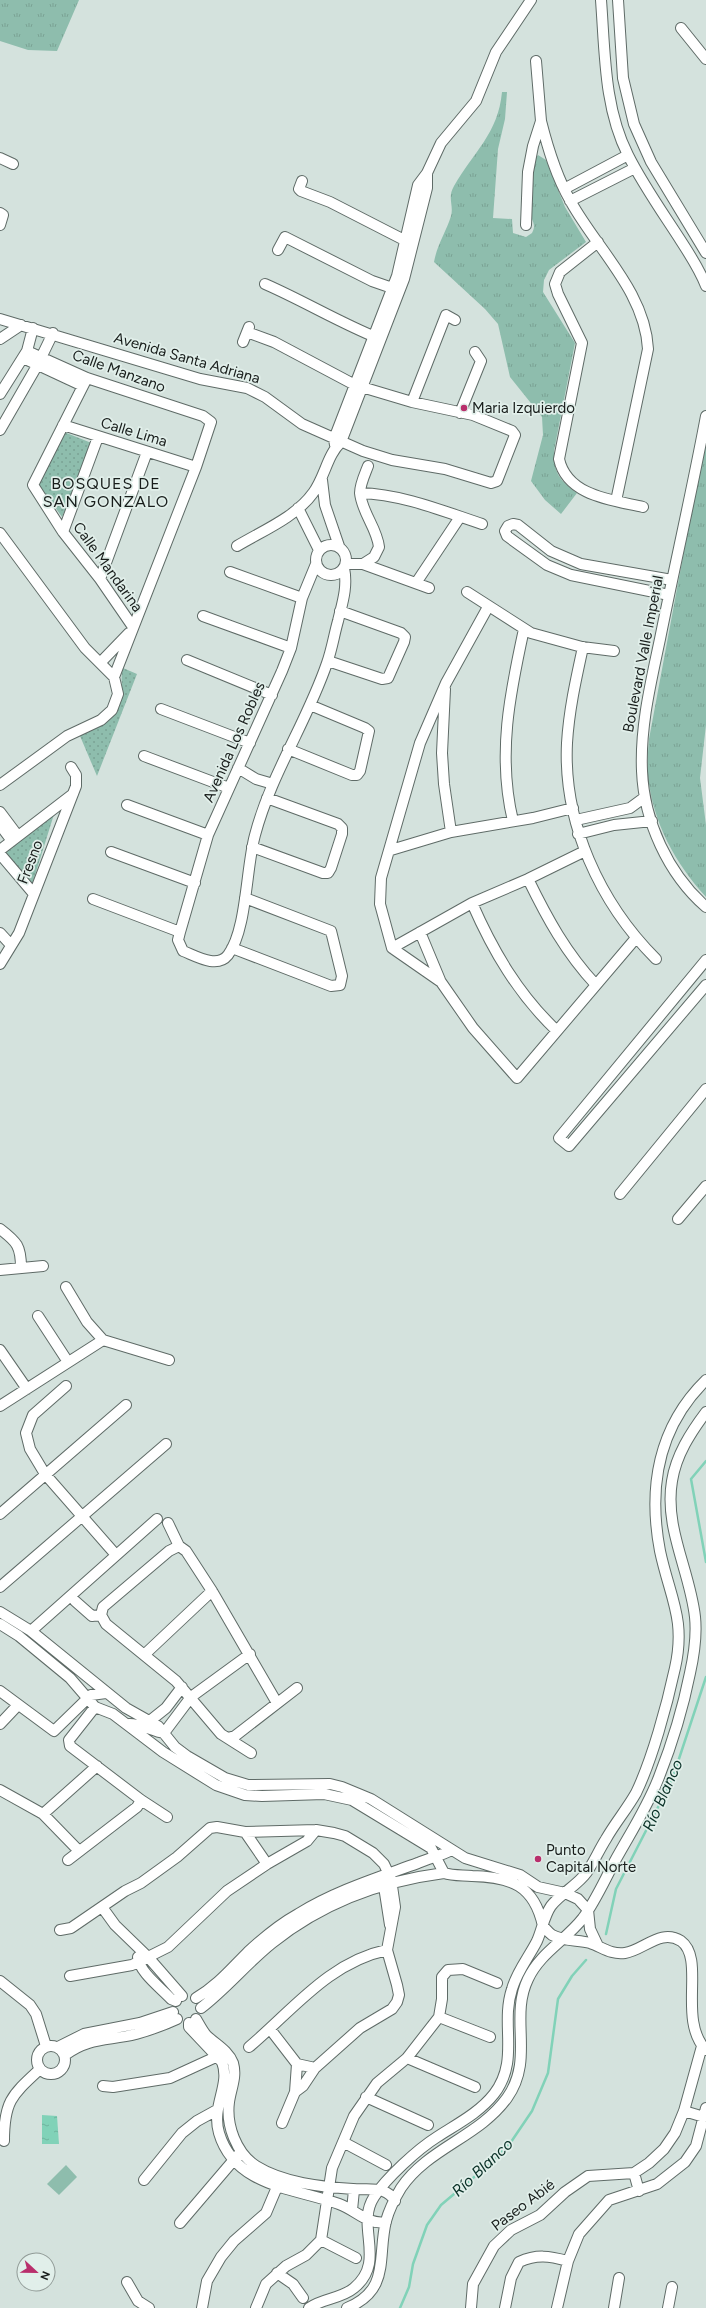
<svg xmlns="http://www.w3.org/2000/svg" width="706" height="2308" font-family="Figtree,sans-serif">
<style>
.grass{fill:url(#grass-dots)}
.park{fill:url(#park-tufts)}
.pitch{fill:#8ebdad}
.water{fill:url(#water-ripples)}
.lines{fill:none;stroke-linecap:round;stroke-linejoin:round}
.stream{stroke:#81d2b8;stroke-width:2.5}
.minor-casing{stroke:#5f6b67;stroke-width:12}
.minor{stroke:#fff;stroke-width:10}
.poi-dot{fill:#b92f6c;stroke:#e1efea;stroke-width:1.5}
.labels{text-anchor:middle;stroke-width:3.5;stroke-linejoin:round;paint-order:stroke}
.street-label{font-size:15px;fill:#181d1b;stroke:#e1efea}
.poi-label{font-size:15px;fill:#181d1b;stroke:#e1efea;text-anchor:start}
.neighbourhood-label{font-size:16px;letter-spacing:1px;fill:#181d1b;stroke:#e1efea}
.water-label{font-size:16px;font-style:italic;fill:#0a3127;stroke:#e1efea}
</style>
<defs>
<pattern id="grass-dots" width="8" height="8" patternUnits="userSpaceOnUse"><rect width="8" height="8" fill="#8ebdad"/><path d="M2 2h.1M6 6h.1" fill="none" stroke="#7aa294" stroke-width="1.8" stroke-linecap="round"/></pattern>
<pattern id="park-tufts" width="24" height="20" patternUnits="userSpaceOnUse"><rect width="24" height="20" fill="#8ebdad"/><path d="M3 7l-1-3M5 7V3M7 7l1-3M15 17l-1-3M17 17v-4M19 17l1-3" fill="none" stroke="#7aa294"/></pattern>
<pattern id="water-ripples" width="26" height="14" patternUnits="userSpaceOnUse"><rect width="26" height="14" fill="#81d2b8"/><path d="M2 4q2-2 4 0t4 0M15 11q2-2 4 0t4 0" fill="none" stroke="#6fb49e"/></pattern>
</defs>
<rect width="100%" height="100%" fill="#d4e2dd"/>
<path class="grass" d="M64 432 94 444 62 517 36 481Z
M123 668 137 674 97 776 80 736C95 726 117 715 121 695 123 686 120 677 123 668Z
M55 811 32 885 5 853Z"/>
<path class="park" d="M0 0H79L57 51 28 50 0 41Z
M502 92H507L505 119 498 149 493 218 512 219 513 233 526 237 532 233C536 225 533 223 531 216 527 202 533 174 535 159L538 155 546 160 565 207 586 242 549 270 544 280 543 292 575 343 554 451C554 473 559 480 577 493L561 514 545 500 531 481 543 435 542 417 510 377 498 324 485 309 434 262C437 245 446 232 451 216 454 205 447 198 454 186 474 151 498 134 502 92Z
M706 433V725L700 778 706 825V897C675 863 653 823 648 776 647 764 648 751 649 739Z"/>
<path class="pitch" d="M66 2165 77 2177 59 2195 47 2184Z"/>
<path class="water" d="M42 2115 57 2116 59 2144H42Z"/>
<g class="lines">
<path class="stream" d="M706 1461 691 1479 706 1562
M606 1934 616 1889 672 1780 706 1677
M400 2308 409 2287 413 2264 427 2225 441 2205 492 2162 511 2142 532 2111 548 2073 558 1999 572 1976 586 1960"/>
<g class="minor-casing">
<path id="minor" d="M601 0C605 52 604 108 628 155 643 185 663 213 681 241 690 255 700 270 706 286
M618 0 623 78 634 124 651 162 706 253
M681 28 706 59
M541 121C548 149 556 176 571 202 597 249 645 292 648 349L616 501
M0 158 13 164
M302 181 299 189 301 191 330 202 412 244
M564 189 628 155
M570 201 635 168
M0 213 3 215 0 225
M526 225 528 172 533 146 541 121 536 61
M598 242 560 272 555 284 558 294 582 343 559 459C567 496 612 500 643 507
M278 250 285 237 372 281 398 290
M265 284C304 301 340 323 380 339
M0 319 200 379 247 388 265 397 302 424 363 451 392 460 445 469 491 483 497 481 515 435 512 431 473 415 412 402 355 385 274 342 247 332
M0 339 21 325
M243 342 249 327
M27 351 87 378 203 416 211 422 196 467 114 677
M23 358 83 386
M87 378 33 485 63 532 100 579 133 627
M0 394 27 351 33 328
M412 402 446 315 455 320
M460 413 481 361 475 352
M706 416C692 491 675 564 660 639 651 682 640 726 642 771 644 821 668 874 706 907
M63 425 196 467
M0 430 38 364 53 333
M335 445 334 439 397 276 418 185 427 173 441 143 476 101 496 52 531 0
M322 480 325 505 339 546
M360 493C401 494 443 511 482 524
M298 508 319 550
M63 532 98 437
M0 533 85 648 114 677 118 694 112 710 101 720 67 736 0 785
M316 560a15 15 0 1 1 30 0a15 15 0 1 1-30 0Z
M237 546C262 531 296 517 313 493 325 477 327 455 341 442L404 279 427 188V173
M316 564 302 598 291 648 282 671 208 835 180 932 178 940 183 951C196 956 217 969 228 955 247 930 246 867 255 835 271 774 307 722 327 663 332 649 334 635 338 621 342 604 348 587 344 568
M346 564H363L429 588
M363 564 374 557 379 547C377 528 362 513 360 493 360 484 365 474 368 466
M230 572 302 598
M100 579 147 452
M416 583 460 517
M467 592 531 633 582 647 614 651
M669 595 571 575 547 565 507 536 505 531 508 526 513 524 518 525 551 551 581 564 672 580
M203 616 291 648
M583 647C576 679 569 710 567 743 563 823 600 903 656 959
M187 660 272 695
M328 661 382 679 388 678 404 642 405 637 401 633 340 611
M100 663 129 633
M445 689 442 753 444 784 451 832
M161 709 250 743
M288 749 352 775H357L360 771 369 731 365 728 310 705
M144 756 229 788
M238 768 256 779 273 784
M127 805 208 835
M0 812 18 836
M576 820 630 808 645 797
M513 821C497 755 510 693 524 629
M0 825 12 841
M578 834 614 825 652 821
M252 847 323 873H328L331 868 342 834V828L338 824 267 798
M0 850 73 794
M391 850 451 832 533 818 573 808
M111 852 195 883
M0 854 34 894
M528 879C547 918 566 953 596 985
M93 899 180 932
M472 903C493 951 518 994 557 1031
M420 932 440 980
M0 933 11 945
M232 948 331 986 340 985 342 976 331 931 245 898
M392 948 441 982 473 1028 517 1078 636 938
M392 948 380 904 381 878 420 743 446 683 488 607
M392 948 472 903 528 879 585 851
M706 960 559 1138 569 1146 706 985
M0 964 19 933 76 786V775L71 767
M620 1194 706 1089
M678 1219 706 1186
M0 1229C17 1242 21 1246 21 1268
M0 1270 43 1266
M66 1287 87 1322 103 1340 169 1360
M38 1316 68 1362
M0 1350 27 1389
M66 1386 33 1415 26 1433 30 1449 45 1474 116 1555
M0 1406 103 1340
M0 1514 126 1405
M168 1523 179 1546 186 1551 212 1591 277 1703
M179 1546 169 1551 103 1607 101 1615 106 1624 176 1681 221 1734 251 1753
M0 1587 166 1444
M75 1601 92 1616 101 1615
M0 1612 31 1631 126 1708 158 1726 175 1747 187 1756 225 1778 248 1785 330 1784 342 1787 371 1799 465 1858 520 1875 538 1887 565 1893 578 1899 588 1910 590 1929 598 1946
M0 1624 19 1636 70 1678 95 1707 113 1714 163 1752 216 1785 245 1795 262 1796 324 1794 352 1800 431 1848 444 1873C453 1876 463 1875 472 1876 511 1877 534 1885 543 1926 546 1929 548 1932 552 1935 563 1941 578 1940 590 1943 602 1947 611 1955 625 1953 644 1950 661 1928 681 1941 706 1959 677 2020 706 2050
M31 1631 157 1519
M144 1655 212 1591
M0 1691 54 1731 91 1695 106 1693
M95 1707 69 1740 70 1746 141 1800 167 1817
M151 1720 166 1708 182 1687
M0 1724 18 1705
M129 1724C142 1724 152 1731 164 1733L191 1697 250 1654
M228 1738 235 1736 297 1688
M0 1790 43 1814 79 1851
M43 1814 97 1766
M245 1832 267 1864
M68 1860 137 1807 141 1800
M383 1880 390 1925
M102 1907 115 1925 148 1957 182 1996
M60 1930 71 1928 125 1891 141 1883 177 1857 210 1828 217 1827 245 1832 316 1830 334 1833 345 1836 373 1853 384 1864 391 1879 395 1907 387 1950 397 1985 399 1995 397 2002 392 2009 360 2028 315 2068 303 2086 295 2092 282 2123
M138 1957C139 1972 161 1988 171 1999L176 2001
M70 1976 132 1965 168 1947 227 1891 267 1864 307 1841 316 1830
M0 1981 30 2005 36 2014 46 2046
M196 1998C217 1986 231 1969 248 1952 263 1938 280 1924 298 1914 335 1891 377 1878 418 1863 429 1858 440 1856 452 1850
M201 2008C227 1988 247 1963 272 1943 322 1903 382 1881 444 1873
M439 2017 490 2037
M196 2019C199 2024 202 2030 206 2035 215 2044 228 2050 233 2063 237 2077 231 2088 229 2102 226 2125 236 2153 256 2166 283 2183 322 2187 353 2189 363 2190 374 2188 383 2191 389 2193 392 2196 395 2201
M189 2023V2027L222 2062C231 2085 211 2106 219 2133 235 2187 295 2188 339 2204 356 2210 367 2225 386 2222
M270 2029 297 2064 315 2068
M37 2060a14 14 0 1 1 28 0a14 14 0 1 1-28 0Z
M58 2047 84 2034 140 2023 173 2012
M249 2047C292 2011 329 1962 387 1950
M65 2055C89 2037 108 2041 136 2034 150 2030 164 2025 177 2019
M407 2058 475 2087
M103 2086 113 2087 170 2078 218 2056
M295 2092 297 2064
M366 2097 428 2125
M684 2111 704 2117
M4 2141C4 2101 12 2095 40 2069
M343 2142 386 2165
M634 2173 639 2191
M144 2180 182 2133 197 2121 217 2110
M352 2210 354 2190
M180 2223 238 2155
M321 2240 356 2258
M277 2273 293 2284 303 2298
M127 2282 138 2301 149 2308
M202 2308 207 2281 221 2257 234 2241 266 2213 277 2187
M256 2308 266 2284 286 2266 306 2255 321 2240 332 2168 354 2116 377 2083 407 2058 439 2017 442 1999V1977L448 1970 463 1969 497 1983
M309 2308C323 2298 341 2299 354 2288 387 2261 355 2226 374 2197 386 2178 418 2149 437 2137 457 2124 479 2113 494 2094 520 2060 500 2025 512 1989 517 1971 529 1957 537 1941 542 1930 544 1916 551 1906 561 1893 577 1886 587 1872 594 1862 599 1850 606 1839 615 1823 627 1809 636 1793 652 1760 667 1705 675 1668 686 1619 670 1598 660 1551 648 1488 658 1427 706 1380
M347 2308C391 2290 377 2257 386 2221 389 2210 395 2198 401 2188 428 2148 479 2137 507 2098 535 2059 509 2018 528 1979 540 1953 566 1940 583 1918 596 1900 605 1879 616 1859 631 1832 648 1806 659 1777 672 1744 683 1708 690 1673 694 1655 697 1636 695 1617 690 1571 664 1528 672 1481 676 1455 691 1432 706 1412
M471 2308 473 2284 494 2246 511 2230 540 2215 565 2192 588 2176 634 2173 649 2163 664 2149 675 2133 684 2111 702 2046
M505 2308 511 2278 519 2262C537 2254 549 2256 568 2261
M557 2308 568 2261 579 2234 609 2200 657 2184 685 2162 696 2146 706 2108
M614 2308 619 2278
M668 2308 672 2287"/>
</g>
<use href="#minor" class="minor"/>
</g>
<g class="poi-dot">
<circle cx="464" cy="408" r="4"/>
<circle cx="538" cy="1859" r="4"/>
</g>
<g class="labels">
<g class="street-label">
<text transform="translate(187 358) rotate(16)" y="5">Avenida Santa Adriana</text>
<text transform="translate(119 371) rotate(20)" y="5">Calle Manzano</text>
<text transform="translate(134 432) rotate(17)" y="5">Calle Lima</text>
<text transform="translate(108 567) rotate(54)" y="5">Calle Mandarina</text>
<text transform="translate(643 654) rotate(-79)" y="5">Boulevard Valle Imperial</text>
<text transform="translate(234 742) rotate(-66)" y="5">Avenida Los Robles</text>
<text transform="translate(30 862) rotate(-69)" y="5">Fresno</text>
<text transform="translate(523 2205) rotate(-37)" y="5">Paseo Abié</text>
</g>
<g class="poi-label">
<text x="472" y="413">Maria Izquierdo</text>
<text x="546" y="1855">Punto<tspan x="546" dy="17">Capital Norte</tspan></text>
</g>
<g class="neighbourhood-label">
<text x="106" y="489">BOSQUES DE<tspan x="106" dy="18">SAN GONZALO</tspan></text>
</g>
<g class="water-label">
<text transform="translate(662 1795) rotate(-66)" y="6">Río Blanco</text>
<text transform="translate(482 2167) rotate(-43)" y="6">Río Blanco</text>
</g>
</g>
<g transform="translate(36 2272) rotate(112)"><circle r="19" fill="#e1efea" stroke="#919b97"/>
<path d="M0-3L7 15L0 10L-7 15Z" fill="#b92f6c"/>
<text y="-6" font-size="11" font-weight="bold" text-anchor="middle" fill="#181d1b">N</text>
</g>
</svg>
